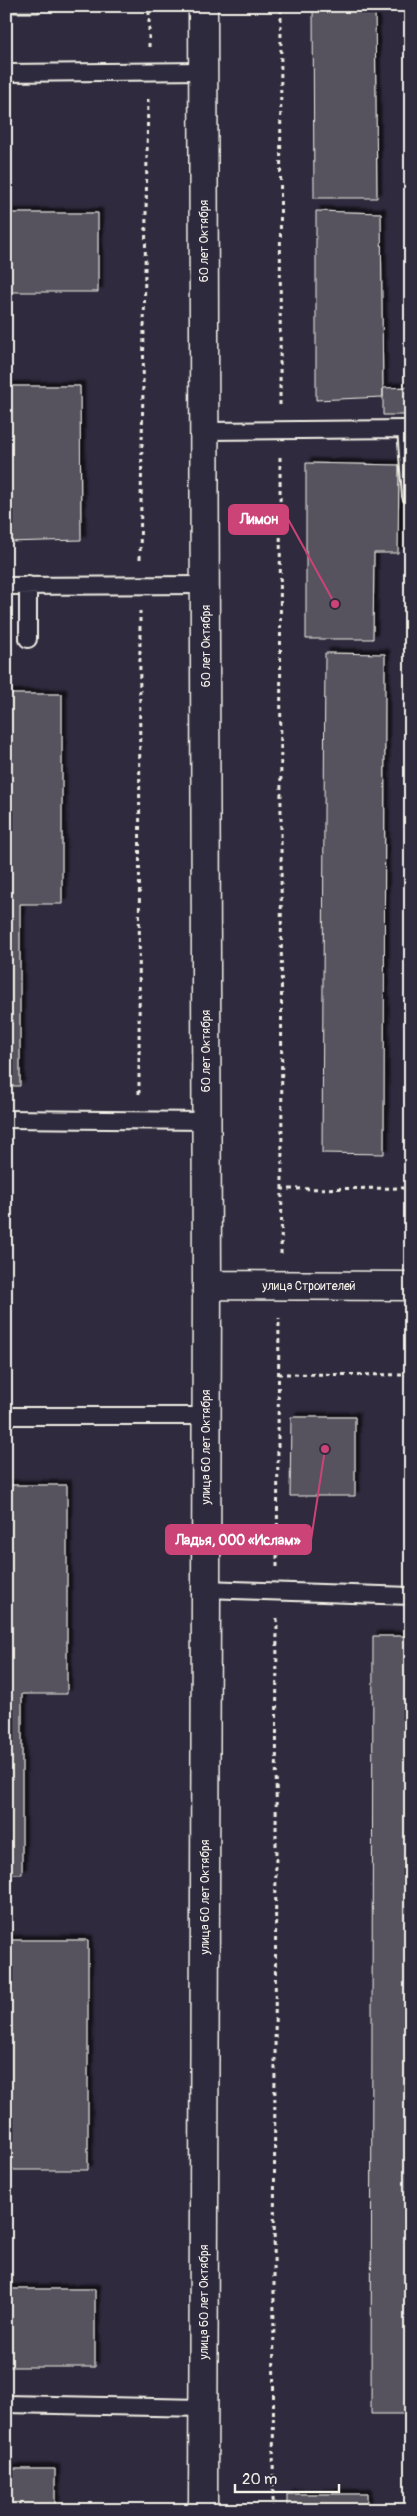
<svg xmlns="http://www.w3.org/2000/svg" width="417" height="2516" font-family="Pangolin,sans-serif">
<style>
.building{fill:#56525f;stroke:#f4f1e8;filter:url(#shadow)}
.lines{fill:none;stroke-linecap:round;stroke-linejoin:round}
.service-casing{stroke:#f4f1e8;stroke-width:20}
.secondary-casing{stroke:#f4f1e8;stroke-width:31}
.path{stroke:#f4f1e8;stroke-width:3;stroke-dasharray:4 4;stroke-linecap:butt}
.service{stroke:#2f2a3d;stroke-width:16}
.secondary{stroke:#2f2a3d;stroke-width:28}
.labels{text-anchor:middle;stroke-width:5;stroke-linejoin:round;paint-order:stroke}
.street-label{font-size:12px;fill:#f4f1e8;stroke:#2f2a3d}
.leader{fill:none;stroke:#cc4377;stroke-width:2}
.callout-dot{fill:#cc4377;stroke:#2f2a3d;stroke-width:2}
.callout{fill:#cc4377;stroke:#cc4377;stroke-width:2}
.callout-label{font-size:14px;text-anchor:middle;font-weight:bold;fill:#fff}
</style>
<defs>
<filter id="shadow"><feDropShadow dx="4.5" dy="-4.5" stdDeviation="1" flood-color="#0009"/></filter>
</defs>
<rect width="100%" height="100%" fill="#2f2a3d"/>
<filter id="ink" filterUnits="userSpaceOnUse"><feTurbulence type="fractalNoise" baseFrequency=".02" numOctaves="2"/><feDisplacementMap in="SourceGraphic" scale="10" xChannelSelector="R" yChannelSelector="G"/><feConvolveMatrix kernelMatrix="1 2 1 2 8 2 1 2 1" color-interpolation-filters="sRGB"/></filter>
<g filter="url(#ink)">
<path class="building" d="M6 6H39V13H6Z
M313 6H375L377 198H314Z
M316 211 381 213 383 397 316 400Z
M6 213H98V292H6Z
M6 386H80L81 540 6 542Z
M411 387V415H383V388Z
M306 463 399 465 398 553H374L373 639H306Z
M325 653 385 654 384 1154 322 1153Z
M6 694H62V904H20V1086H6Z
M291 1417H355V1496H290Z
M6 1485H67V1694H22V1874H6Z
M373 1636H411V2414H371Z
M6 1940H88V2170H6Z
M6 2289H95V2367H6Z
M6 2469H55V2510H6Z
M287 2494H367V2510H287Z"/>
<g class="lines">
<g class="service-casing">
<path id="service" d="M6 73 203 71
M205 431 406 429 411 496
M28 585V639
M6 586 206 585
M6 1119 206 1121
M6 1416H206
M206 1589 411 1596
M6 2404 203 2408"/>
</g>
<g class="secondary-casing">
<path id="secondary" d="M203 6 207 1285 203 2510
M207 1285 411 1286"/>
</g>
<path class="path" d="M149 47V6
M280 405 281 6
M280 457 282 1189
M140 559 148 98
M139 1094 140 611
M281 1254 282 1189 411 1188
M278 1374 411 1375
M277 1567 279 1318
M273 2510 277 1618"/>
<use href="#service" class="service"/>
<use href="#secondary" class="secondary"/>
</g>
</g>
<g class="labels">
<g class="street-label">
<text transform="translate(204 241) rotate(-90)" y="4">60 лет Октября</text>
<text transform="translate(206 646) rotate(-90)" y="4">60 лет Октября</text>
<text transform="translate(206 1051) rotate(-90)" y="4">60 лет Октября</text>
<text x="309" y="1290">улица Строителей</text>
<text transform="translate(206 1447) rotate(-90)" y="4">улица 60 лет Октября</text>
<text transform="translate(205 1897) rotate(-90)" y="4">улица 60 лет Октября</text>
<text transform="translate(204 2302) rotate(-90)" y="4">улица 60 лет Октября</text>
</g>
</g>
<path class="leader" d="M335 604L288 519M325 1449L311 1540"/>
<g class="callout-dot">
<circle cx="335" cy="604" r="5"/>
<circle cx="325" cy="1449" r="5"/>
</g>
<g class="callout">
<rect x="229" y="505" width="59" height="29" rx="5"/>
<rect x="166" y="1525" width="145" height="29" rx="5"/>
</g>
<g class="callout-label">
<text x="259" y="524">Лимон</text>
<text x="238" y="1545">Ладья, ООО «Ислам»</text>
</g>
<rect width="417" height="2516" fill="none" stroke="#2f2a3d" stroke-width="25"/>
<rect x="12" y="12" width="392" height="2491" fill="none" stroke="#f4f1e8" stroke-width="2" filter="url(#ink)"/>
<path d="M235 2484v8h104v-8" fill="none" stroke="#f4f1e8" stroke-width="2.5"/>
<text x="242" y="2484" font-size="15" fill="#f4f1e8" stroke="#2f2a3d" stroke-width="4" paint-order="stroke">20 m</text>
</svg>
